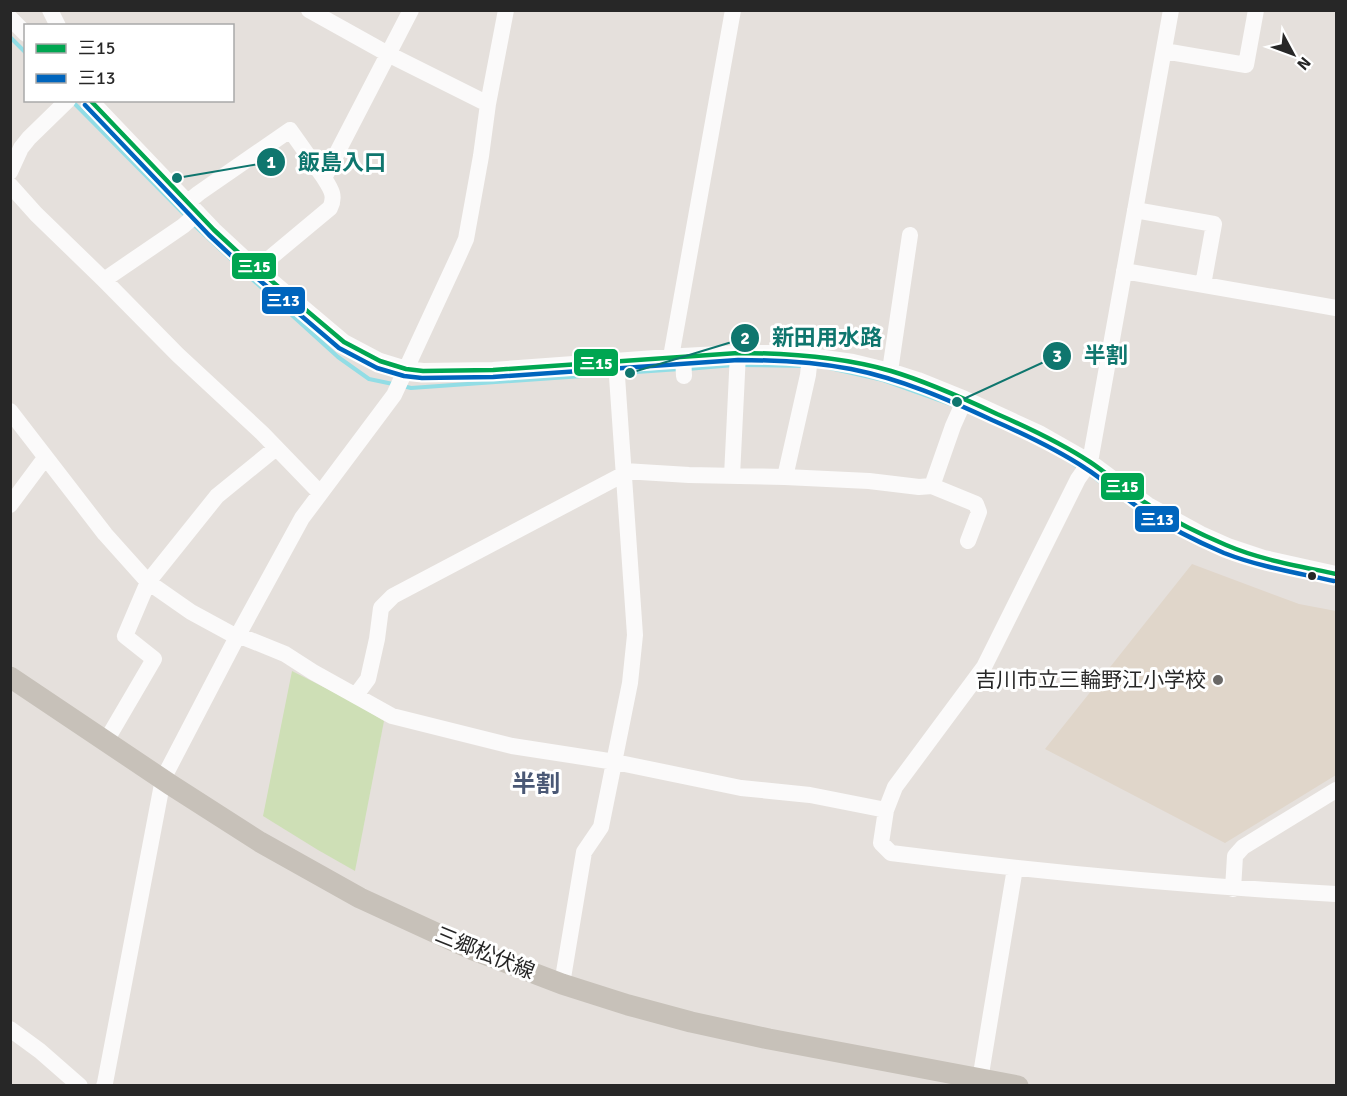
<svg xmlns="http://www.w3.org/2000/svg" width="1347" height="1096" font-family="Signika,'Noto Sans JP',sans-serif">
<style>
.education{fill:#e0d6ca}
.green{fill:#cedfb6}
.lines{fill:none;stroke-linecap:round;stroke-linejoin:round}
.stream{stroke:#92dde5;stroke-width:4}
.minor{stroke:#fbfafa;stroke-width:16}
.major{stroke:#c7c1b9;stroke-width:21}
.bus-1-casing{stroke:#fff;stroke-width:9}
.bus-2-casing{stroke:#fff;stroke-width:9}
.bus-1{stroke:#00a651;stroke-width:4.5}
.bus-2{stroke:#0065bd;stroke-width:4.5}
.bus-dot{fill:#272727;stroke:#fff;stroke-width:2}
.poi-dot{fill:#6a6866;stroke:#fff;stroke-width:2}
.labels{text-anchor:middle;stroke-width:6;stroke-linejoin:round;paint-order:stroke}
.poi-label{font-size:21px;fill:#272727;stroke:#fff;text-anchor:end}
.street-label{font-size:21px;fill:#272727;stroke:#fff}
.quarter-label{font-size:24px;font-weight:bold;fill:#4a5875;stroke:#fff}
.leader{fill:none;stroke:#0f766e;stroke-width:2}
.callout-dot{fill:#0f766e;stroke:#fff;stroke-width:2}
.mark-label{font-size:18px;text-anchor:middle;font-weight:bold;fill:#fff}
.callout-label{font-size:22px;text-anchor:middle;font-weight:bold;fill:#0f766e;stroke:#fff;stroke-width:6;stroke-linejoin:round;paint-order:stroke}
.line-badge{stroke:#fff;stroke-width:2}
.badge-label{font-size:16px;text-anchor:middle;font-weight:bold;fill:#fff}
</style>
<rect width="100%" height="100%" fill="#e5e0dc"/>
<path class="education" d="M1192 564 1299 604 1336 611V775L1225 843 1045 749Z"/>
<path class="green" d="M292 671 351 701 384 721 355 871 318 850 263 816Z"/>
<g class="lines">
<path class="stream" d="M10 37 26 53
M73 102 186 216
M193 224 253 280 338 357 369 379 393 384
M741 365 806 366
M813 366H821L883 380 956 406
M687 369 734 365
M622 373 680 369
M403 386 411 388 611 374
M966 410 989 419
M1055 451 1081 469
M1088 473C1120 496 1153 522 1190 537"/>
<path class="minor" d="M50 10 58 26
M309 10 388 54 488 104
M1171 10 1090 462 1078 479 984 667 895 787 886 810 881 843 891 853C1039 872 1188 886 1336 894
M10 18 26 34
M1164 51 1246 65 1256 10
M90 100 214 230 242 256 344 342 380 361 406 369 423 371 493 370 683 356 738 353H777L810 356 853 362 890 371 918 380 965 399 1039 433 1090 462 1148 505 1201 534 1228 546 1264 558 1336 574
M10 172 21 148 29 138 68 100
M10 185 36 214 104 280 178 355 262 433 320 493
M188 202 199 193 290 130 324 178 411 10
M1135 210 1214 224 1203 285
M258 268 330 208C336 196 331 189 324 178
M1124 271 1336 308
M104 280 183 226 198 213
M683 356 684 376
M671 357 733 10
M890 371 910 235
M10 411 105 534 148 582 191 612 237 637
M624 471 689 475 785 477 869 481 919 487 932 486 976 504 979 512 968 541
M732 476 738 353
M785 477 808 375 810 356
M932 486 953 426 965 399
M10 505 45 458
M238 635 285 654 313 672 392 716 512 746 615 762 741 788 810 795 886 810
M356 695 368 679 377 639 381 608 393 596 624 474
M106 741 154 659 125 636 148 582 217 496 276 448
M1233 889 1235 856 1243 847 1336 790
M562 984 584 852 601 827 630 683 635 635 616 362
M10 1029 40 1051 80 1086
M104 1086 105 1083 163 779 237 637 302 518 394 395 458 257 466 239 481 156 488 104 506 10
M979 1086 1015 868"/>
<path class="major" d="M10 677 171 785 260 842 360 898 473 950 562 984 628 1005 691 1022 769 1039 1018 1086"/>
<g class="bus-1-casing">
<path id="bus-1" d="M90 100 214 230 242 256 344 342 380 361 406 369 423 371 493 370 738 353C790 353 842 357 891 371 928 382 963 398 997 414 1029 428 1061 443 1090 462 1110 475 1128 493 1149 505 1173 521 1200 534 1226 545 1261 560 1299 566 1336 574"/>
</g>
<g class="bus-2-casing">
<path id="bus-2" d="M85 105 209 235 237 261 339 348 377 368 404 376 422 378 493 377 738 360C776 360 814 362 851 369 901 379 947 399 992 420 1024 434 1056 449 1085 468 1106 481 1123 498 1144 511 1167 526 1198 542 1224 553 1260 567 1298 573 1334 581"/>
</g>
<use href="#bus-1" class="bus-1"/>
<use href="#bus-2" class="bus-2"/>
</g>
<circle class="bus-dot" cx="1312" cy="576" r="5"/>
<circle class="poi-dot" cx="1218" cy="680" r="6"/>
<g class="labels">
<g class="poi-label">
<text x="1206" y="687">吉川市立三輪野江小学校</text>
</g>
<g class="street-label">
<text transform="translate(485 953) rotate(22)" y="7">三郷松伏線</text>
</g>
<g class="quarter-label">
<text x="536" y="792">半割</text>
</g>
</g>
<path class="leader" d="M177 178L271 162M630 373L745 338M957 402L1057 356"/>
<g class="callout-dot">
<circle cx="177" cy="178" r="6"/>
<circle cx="630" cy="373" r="6"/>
<circle cx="957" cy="402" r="6"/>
<circle cx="271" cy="162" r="15"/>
<circle cx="745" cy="338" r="15"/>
<circle cx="1057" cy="356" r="15"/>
</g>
<g class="mark-label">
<text x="271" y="168">1</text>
<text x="745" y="344">2</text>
<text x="1057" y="362">3</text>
</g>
<g class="callout-label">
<text x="342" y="170">飯島入口</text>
<text x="827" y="345">新田用水路</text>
<text x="1106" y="363">半割</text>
</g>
<g class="line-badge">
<rect x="231" y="252" width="46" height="28" rx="6" fill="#00a651"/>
<rect x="261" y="286" width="45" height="29" rx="6" fill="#0065bd"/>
<rect x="573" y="348" width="46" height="29" rx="6" fill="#00a651"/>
<rect x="1100" y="472" width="45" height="29" rx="6" fill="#00a651"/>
<rect x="1134" y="505" width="46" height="28" rx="6" fill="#0065bd"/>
</g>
<g class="badge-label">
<text x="254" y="272">三15</text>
<text x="283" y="306">三13</text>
<text x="596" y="369">三15</text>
<text x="1122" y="492">三15</text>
<text x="1157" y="525">三13</text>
</g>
<rect width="1347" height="1096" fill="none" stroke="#272727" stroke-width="24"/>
<rect x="24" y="24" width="210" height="78" fill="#ffffff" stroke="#a9a9a9" stroke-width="1.5"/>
<rect x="36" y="44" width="30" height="9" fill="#00a651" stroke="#a9a9a9" stroke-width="1.5"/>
<text x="78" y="54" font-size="18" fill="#272727">三15</text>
<rect x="36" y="74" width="30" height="9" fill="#0065bd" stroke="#a9a9a9" stroke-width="1.5"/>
<text x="78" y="84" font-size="18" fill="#272727">三13</text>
<g transform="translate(1293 54) rotate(131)" stroke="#ffffff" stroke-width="4.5" paint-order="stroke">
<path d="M0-4.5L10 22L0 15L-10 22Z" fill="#272727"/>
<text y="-9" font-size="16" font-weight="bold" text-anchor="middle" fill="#272727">N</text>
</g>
</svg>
